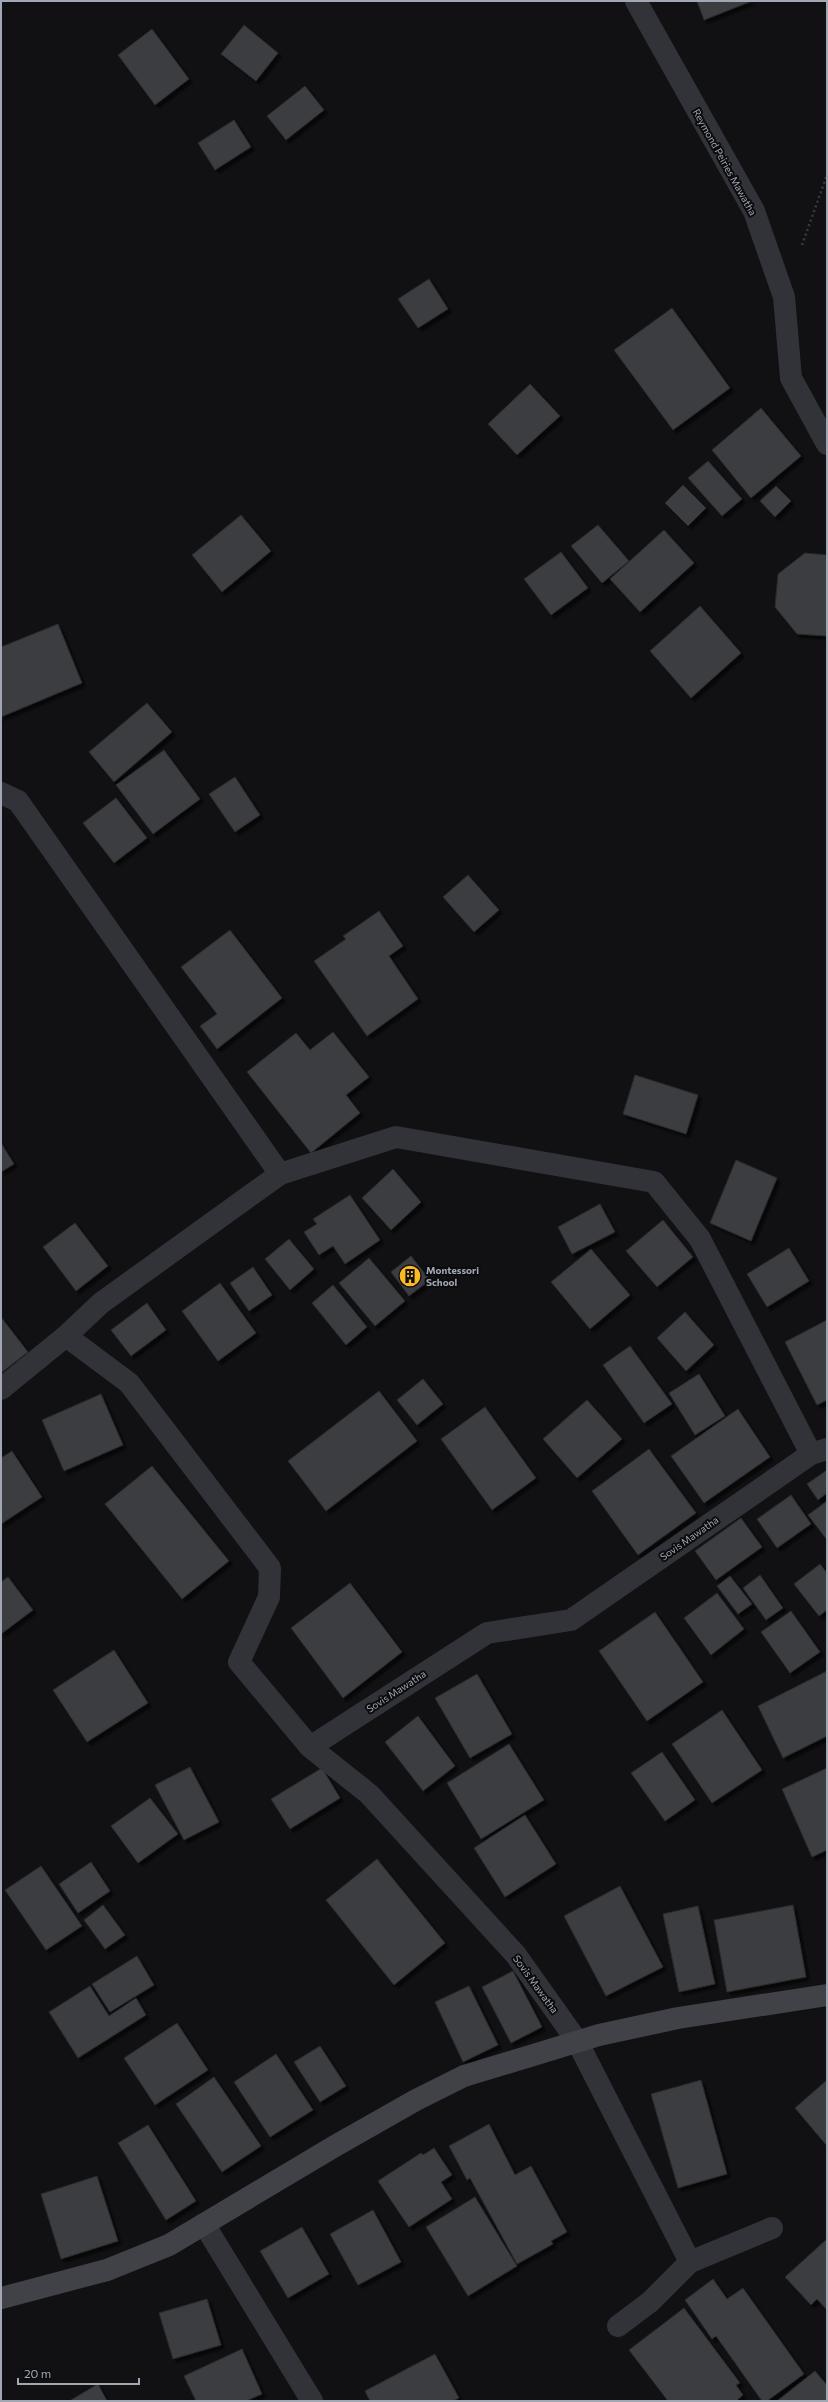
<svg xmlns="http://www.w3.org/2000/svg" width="828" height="2402" font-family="Commissioner,sans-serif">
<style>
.building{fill:#3b3c40;stroke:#2b2b2f;filter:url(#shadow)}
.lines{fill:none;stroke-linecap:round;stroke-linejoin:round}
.path{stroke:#383a3f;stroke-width:2.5;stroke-dasharray:2 3;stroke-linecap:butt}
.street{stroke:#323338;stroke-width:22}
.secondary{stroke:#404248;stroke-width:22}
.labels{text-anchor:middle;stroke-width:4;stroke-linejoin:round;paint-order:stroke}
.street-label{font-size:10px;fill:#a2a7b4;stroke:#0c0c0e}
.poi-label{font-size:10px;font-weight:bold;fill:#a2a7b4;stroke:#0c0c0e;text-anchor:start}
</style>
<defs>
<filter id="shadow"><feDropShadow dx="3.5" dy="3.5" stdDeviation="1" flood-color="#0009"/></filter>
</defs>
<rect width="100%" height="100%" fill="#111113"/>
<path class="building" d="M697 1H752L704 20Z
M244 25 278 53 256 81 221 54Z
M152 29 189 79 155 105 118 55Z
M305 86 324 110 286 140 267 116Z
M234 120 251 147 215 170 198 143Z
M429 279 448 309 418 328 398 299Z
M672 308 730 388 673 430 614 350Z
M530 384 560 416 517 455 488 424Z
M761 408 801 456 751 498 712 450Z
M708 461 742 499 722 516 688 478Z
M683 485 706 508 688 526 665 503Z
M776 486 791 501 775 517 760 501Z
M241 515 271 551 222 592 192 555Z
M598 525 629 561 602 583 571 546Z
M664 530 694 563 640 612 610 579Z
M561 552 588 588 551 615 524 579Z
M805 553 827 555V636L797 634 775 607 778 574Z
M700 606 741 653 691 698 650 651Z
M58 624 82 683 1 717V647Z
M147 703 172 732 114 782 89 752Z
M164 750 200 799 153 834 116 785Z
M235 777 260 815 235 832 209 794Z
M116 798 147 838 114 863 83 823Z
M468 875 499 910 474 932 443 897Z
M379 911 403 946 389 956 418 999 367 1036 314 961 346 939 343 936Z
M230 930 282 998 217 1049 200 1026 217 1014 181 967Z
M333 1032 369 1077 346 1095 360 1113 311 1153 247 1072 296 1033 310 1050Z
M635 1075 698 1095 686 1134 623 1114Z
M1 1143 14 1164 1 1172Z
M736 1160 777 1178 751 1241 710 1223Z
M393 1169 421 1202 391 1230 362 1198Z
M350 1195 380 1240 345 1264 333 1246 319 1255 304 1232 317 1224 313 1219Z
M600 1204 615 1232 572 1254 558 1227Z
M663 1220 693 1257 657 1287 626 1251Z
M75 1223 108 1266 76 1291 43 1247Z
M289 1239 314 1269 290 1290 265 1259Z
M789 1248 809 1281 767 1307 747 1274Z
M591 1249 630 1295 590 1329 551 1282Z
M411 1256 430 1280 409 1296 391 1272Z
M369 1258 405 1301 375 1326 339 1283Z
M253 1267 272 1295 249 1311 230 1283Z
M220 1283 256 1333 218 1361 182 1311Z
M333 1285 367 1327 346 1345 312 1303Z
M147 1303 166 1330 131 1356 111 1330Z
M685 1312 714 1345 686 1371 657 1338Z
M1 1317 28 1352 1 1373Z
M827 1320V1400L817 1405 785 1342Z
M630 1346 672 1404 644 1423 603 1365Z
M699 1374 725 1416 695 1435 669 1393Z
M423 1379 443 1404 417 1425 397 1400Z
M379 1391 417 1441 326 1511 288 1461Z
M101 1394 123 1445 64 1471 42 1420Z
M587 1400 622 1439 577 1478 543 1439Z
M485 1407 536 1478 492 1510 441 1439Z
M738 1409 770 1457 704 1503 671 1456Z
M649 1449 696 1513 638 1555 592 1491Z
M12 1451 42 1497 1 1524V1458Z
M152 1466 229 1561 182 1599 105 1504Z
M827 1470V1493L818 1500 807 1484Z
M791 1495 811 1524 777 1548 757 1519Z
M827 1501V1540L808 1515Z
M741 1518 762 1547 716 1580 695 1551Z
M820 1564 827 1573V1610L819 1616 794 1584Z
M760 1575 783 1608 766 1620 743 1588Z
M730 1576 752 1604 738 1614 717 1586Z
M8 1577 33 1610 1 1634V1582Z
M350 1583 402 1652 343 1698 291 1628Z
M717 1593 744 1629 711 1655 684 1618Z
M791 1611 820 1652 790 1673 761 1632Z
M655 1612 703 1682 647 1721 599 1651Z
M114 1650 148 1703 87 1742 53 1690Z
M827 1671V1736L783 1758 758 1706Z
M477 1674 512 1734 470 1758 435 1698Z
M722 1710 762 1770 712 1803 672 1744Z
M418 1716 455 1766 423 1791 385 1742Z
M509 1744 544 1800 481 1839 447 1783Z
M662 1752 695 1800 665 1821 631 1773Z
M190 1767 219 1822 184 1840 155 1785Z
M322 1768 340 1798 290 1829 271 1799Z
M827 1768V1850L812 1857 782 1789Z
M150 1798 178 1834 138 1863 111 1826Z
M525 1815 556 1864 505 1897 474 1848Z
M377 1859 445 1943 394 1985 326 1900Z
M91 1862 110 1891 78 1913 59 1884Z
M41 1866 82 1926 46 1950 5 1890Z
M620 1886 663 1967 606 1996 564 1916Z
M103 1905 125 1935 105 1949 84 1920Z
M793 1905 806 1977 727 1992 714 1920Z
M698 1906 715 1984 679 1992 663 1914Z
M137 1956 154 1985 110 2012 92 1984Z
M513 1971 542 2027 511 2043 482 1987Z
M90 1986 109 2016 136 1998 146 2015 78 2058 49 2012Z
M469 1986 498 2045 463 2062 435 2002Z
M177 2023 208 2070 155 2105 124 2058Z
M320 2046 346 2086 320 2102 294 2062Z
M276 2054 313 2110 270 2137 234 2082Z
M214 2077 261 2146 222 2172 176 2104Z
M701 2080 727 2174 678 2188 651 2094Z
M827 2080V2146L795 2108Z
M489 2124 515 2175 531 2166 567 2232 551 2241 553 2244 517 2264 470 2178 467 2180 449 2146Z
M148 2125 196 2201 166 2220 118 2143Z
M434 2148 452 2175 441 2182 452 2199 409 2227 378 2181 421 2153 423 2155Z
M97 2176 118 2241 61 2259 41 2194Z
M475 2197 517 2266 468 2296 426 2227Z
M373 2210 401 2262 358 2285 330 2234Z
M302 2227 329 2274 288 2298 260 2251Z
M827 2239V2310L817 2299 811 2305 785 2277Z
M713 2279 727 2299 743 2288 804 2374 767 2401H762L716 2336 712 2339 685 2300Z
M207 2299 221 2345 173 2359 159 2313Z
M684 2308 740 2383 736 2385 743 2395 736 2401H668L629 2350Z
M242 2349 262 2394 246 2401H196L184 2376Z
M435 2354 459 2398 452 2401H370L365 2391Z
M815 2371 827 2385V2401H777Z
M98 2384 107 2401H71V2400Z"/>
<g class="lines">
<path class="path" d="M802 245 827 175"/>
<path class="street" d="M636 1 754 211 784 297 791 378 827 444
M1 793 18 801 280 1174
M66 1336 129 1383 270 1568 269 1597 239 1662 310 1747
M1 1389 66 1336 101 1303 280 1174 396 1137 654 1182 700 1239 811 1454
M204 2224 312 2401
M690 2262 577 2041 516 1955 369 1794 310 1747 487 1633 571 1620 811 1454 827 1449
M618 2326 650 2302 690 2262 772 2228"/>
<path class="secondary" d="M1 2298 107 2270 169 2245 335 2146 416 2100 464 2076 599 2035 678 2018 827 1995"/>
</g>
<defs>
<g id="building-disc" transform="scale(1.15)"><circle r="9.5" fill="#fcba20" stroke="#0c0c0e"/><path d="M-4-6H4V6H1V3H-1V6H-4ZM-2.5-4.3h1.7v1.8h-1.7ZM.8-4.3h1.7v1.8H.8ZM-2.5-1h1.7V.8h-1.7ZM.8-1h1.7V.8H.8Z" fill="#111"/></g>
</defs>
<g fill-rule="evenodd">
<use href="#building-disc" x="410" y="1276"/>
</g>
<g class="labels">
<g class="street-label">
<text transform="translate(725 162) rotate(61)" y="4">Reymond Peiries Mawatha</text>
<text transform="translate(689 1538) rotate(-35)" y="4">Sovis Mawatha</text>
<text transform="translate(396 1691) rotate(-33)" y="4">Sovis Mawatha</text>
<text transform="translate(536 1984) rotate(54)" y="4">Sovis Mawatha</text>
</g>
<g class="poi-label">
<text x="426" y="1274">Montessori<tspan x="426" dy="12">School</tspan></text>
</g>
</g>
<rect width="828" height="2402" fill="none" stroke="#a2a7b4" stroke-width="4"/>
<path d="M18 2378v6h121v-6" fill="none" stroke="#a2a7b4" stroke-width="2"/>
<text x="24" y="2378" font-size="12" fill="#a2a7b4" stroke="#0c0c0e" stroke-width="3" paint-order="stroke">20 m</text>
</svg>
